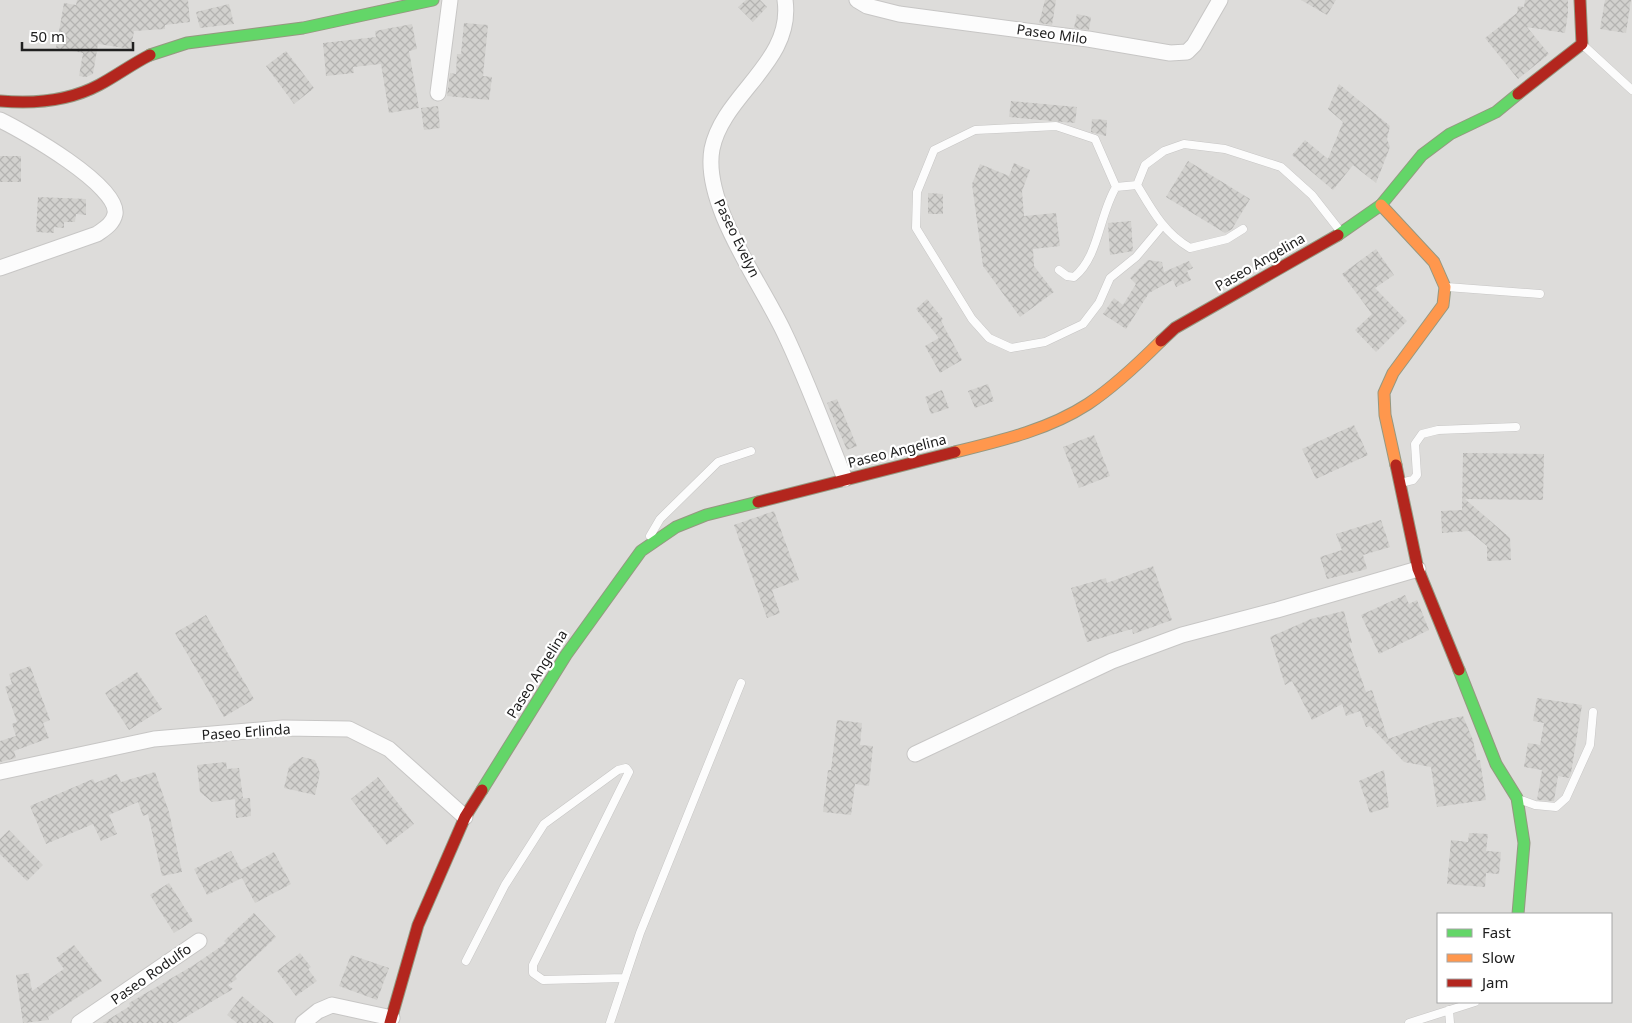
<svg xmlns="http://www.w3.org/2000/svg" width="1632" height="1023" font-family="'Noto Sans',sans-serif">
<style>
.residential{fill:#dddcda;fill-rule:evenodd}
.building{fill:url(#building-cross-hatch)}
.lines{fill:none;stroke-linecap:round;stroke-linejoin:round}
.lane-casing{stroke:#c7c6c5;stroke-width:9}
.street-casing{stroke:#c7c6c5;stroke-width:17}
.fast-casing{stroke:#959880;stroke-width:13}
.slow-casing{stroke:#959880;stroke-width:13}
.jam-casing{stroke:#959880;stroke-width:13}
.lane{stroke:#fcfcfc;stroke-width:8}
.street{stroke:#fcfcfc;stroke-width:15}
.fast{stroke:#63d668;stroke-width:11}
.slow{stroke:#ff974d;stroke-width:11}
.jam{stroke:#b3261e;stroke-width:11}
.labels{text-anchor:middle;stroke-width:4.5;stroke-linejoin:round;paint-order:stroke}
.street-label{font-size:14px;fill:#202020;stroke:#fff}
</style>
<defs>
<pattern id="building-cross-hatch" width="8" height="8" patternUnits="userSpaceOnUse" patternTransform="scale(1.25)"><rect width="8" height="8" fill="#d2d1ce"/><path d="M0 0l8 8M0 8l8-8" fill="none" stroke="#b4b3b1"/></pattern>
</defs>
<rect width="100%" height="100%" fill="#eeede9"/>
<path class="residential" d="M0 0H1632V1023H0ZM1438 914H1611V1002H1438Z"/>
<path class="building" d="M77 0H188L190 22 165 25V29L134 31 131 49 98 44 93 74 86 77 79 76 83 53 56 48 64 3 76 5Z
M746 0H760L767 7 753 22 738 7Z
M1045 0H1056L1052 25 1039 23Z
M1301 0H1336L1327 15Z
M1525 0H1568V13L1565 33 1527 27 1549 54 1518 79 1485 38 1517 13 1518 6 1524 7Z
M1605 0H1631L1626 33 1600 29Z
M229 4 234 24 200 28 196 12Z
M1077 14 1091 17 1089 30 1074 28Z
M464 23 488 25 483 76 492 77 489 100 447 96 450 73 456 74 457 54H461Z
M412 24 417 49 409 51 419 108 389 113 381 64 353 67 354 73 326 76 323 43 376 37 375 31Z
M286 51 314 88 294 104 266 66Z
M1339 84 1390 126 1387 139 1390 147 1376 183 1353 165 1333 190 1292 155 1305 140 1328 159 1343 122 1328 109Z
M1011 101 1077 107 1075 123 1009 117Z
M438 106 440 128 424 130 421 108Z
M1092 119 1107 120 1106 136 1091 132Z
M0 156H21V182H0Z
M1188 161 1250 199 1232 229 1225 233 1166 197Z
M1014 163 1030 170 1022 191 1024 216 1056 213 1060 246 1033 249 1034 266 1054 292 1020 317 983 266 972 184 980 164 1009 176Z
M928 193 943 194V214H928Z
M38 197 86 199V215L76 214 75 222H64V228L54 227V233L36 232Z
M1131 221 1133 251 1110 255 1108 223Z
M1376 249 1394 275 1375 288 1407 321 1376 352 1355 330 1372 314 1342 274Z
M1148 260 1162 262 1164 272 1189 261 1193 268 1187 271 1191 280 1176 287 1173 280 1149 293 1126 329 1103 314 1114 298 1123 305 1136 284 1130 278Z
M927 299 943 319 941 321 962 360 940 373 925 346 939 338 916 309Z
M988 384 994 401 975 408 968 391Z
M942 390 949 408 931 414 925 397Z
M837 399 857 446 847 450 827 403Z
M1354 425 1368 455 1316 479 1302 449Z
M1094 435 1110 476 1079 488 1063 447Z
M1463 453 1544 454 1543 500 1465 499 1510 538 1511 560 1487 561V546L1469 531 1442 533 1441 511 1462 510Z
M774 511 799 580 772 590 780 613 767 618 734 525Z
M1381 520 1390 547 1363 555 1367 569 1327 579 1320 557 1342 550 1336 534Z
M1153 566 1172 620 1133 634 1132 629 1087 642 1071 588 1106 578 1107 583Z
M1405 595 1409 604 1417 600 1429 630 1379 654 1361 615Z
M1344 611 1352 643H1349L1366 692 1372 690 1388 739 1435 722 1463 716 1473 740 1477 760H1480L1486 800 1437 807 1431 767 1404 762 1370 726 1366 727 1360 711 1346 716 1342 704 1312 720 1292 681 1285 685 1270 637 1311 619Z
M206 615 254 699 224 717 175 633Z
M30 666 50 720 43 723 49 738 14 751 16 758 0 762V741L16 736 12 724 17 722 5 687 12 684 9 674Z
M137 672 162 709 129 730 105 693Z
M1537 698 1582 705 1571 773 1569 778 1558 776 1554 801 1537 800 1542 770 1524 767 1528 743 1540 745 1544 723 1533 721Z
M837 720 862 723 860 745 873 746 869 786 855 784 851 815 823 812 828 770H831Z
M302 757 315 760 320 773 315 795 284 788 289 767Z
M226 762 227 769 239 768 243 798 212 802 200 792 197 765Z
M1384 770 1389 807 1370 813 1359 781Z
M155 772 169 812 182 872 162 876 148 814 143 816 138 802 109 815 117 834 101 841 93 824 46 844 30 806 93 779 95 783 117 774 121 782Z
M378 777 414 824 387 845 351 799Z
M250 798 251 816 236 818 235 799Z
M9 830 43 865 27 881 0 854V839Z
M1469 833 1488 834 1486 851 1501 852 1499 874 1486 873 1485 887 1447 884 1451 840 1468 842Z
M231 851 241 870 274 852 291 884 255 903 242 878 207 895 194 869Z
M169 883 193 921 174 933 150 895Z
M254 913 276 937 235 976 237 979 228 985 233 989 176 1023H103L130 1006 129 1003 194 965 226 943 224 941Z
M74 945 102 981 48 1017 49 1020 23 1023 16 975 29 973 32 991 64 969 56 958Z
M300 953 311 967 308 969 317 981 296 996 277 971Z
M351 955 389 968 377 1000 339 986Z
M242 996 274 1023H237L227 1015Z"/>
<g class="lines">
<g class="lane-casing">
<path id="lane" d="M1583 45 1632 90
M1116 187 1095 139 1056 126 975 130 934 150 917 192 916 228 972 319 989 338 1011 348 1045 342 1083 324 1099 303 1110 278 1136 257 1162 226
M1243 229 1227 239 1190 248C1164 233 1152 210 1137 185L1145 165 1164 151 1184 144 1225 149 1281 167 1312 195 1341 232
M1059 270 1067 276 1074 277C1099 257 1099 215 1116 187L1137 185
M1447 287 1540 294
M1400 483 1413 480 1417 475 1415 444 1422 434 1438 430 1516 427
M650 536 660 519 718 462 751 451
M1521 800 1535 805 1556 807 1566 798 1590 745 1593 712
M466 961 505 885 544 824 618 770 626 768 629 772 533 965V973L543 980 625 978
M1449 1010 1450 1023
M610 1023 640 933 741 683
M1409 1023 1475 1002"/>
</g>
<g class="street-casing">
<path id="street" d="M785 0C794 62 723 94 712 149 702 204 761 283 784 332 807 380 825 430 845 479
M857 0 867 6 899 14 1088 39 1170 53 1187 52 1194 45 1220 0
M438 93 450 0
M0 120C23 131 120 186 115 214 113 224 104 229 97 234L0 268
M915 754 1112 661 1182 635 1277 610 1418 569
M0 772 154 739 283 728 349 729 389 749 465 817
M79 1023 199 941
M303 1023 318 1011 332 1005 392 1018"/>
</g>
<g class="fast-casing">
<path id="fast" d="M150 55 187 43 303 28 433 0
M1338 235 1381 205 1422 155 1450 134 1496 112 1518 94
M1459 670 1496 764 1517 798 1524 843 1518 914
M482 790 566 655 641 551 676 527 706 515 758 502"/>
</g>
<g class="slow-casing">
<path id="slow" d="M1381 205 1434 262 1445 287 1443 305 1393 373 1384 393 1385 415 1396 465
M955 452C1000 441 1048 430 1088 404 1115 386 1138 364 1161 341"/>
</g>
<g class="jam-casing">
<path id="jam" d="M1518 94 1582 44 1580 0
M0 101C34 104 69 101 99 85 116 76 132 64 150 55
M1161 341 1175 328 1338 235
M1396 465 1418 569 1459 670
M758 502 955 452
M390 1023 418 925 465 817 482 790"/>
</g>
<use href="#lane" class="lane"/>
<use href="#street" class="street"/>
<use href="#fast" class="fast"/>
<use href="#slow" class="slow"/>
<use href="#jam" class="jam"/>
</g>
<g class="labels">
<g class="street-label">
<text transform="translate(1052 34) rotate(8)" y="5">Paseo Milo</text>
<text transform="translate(737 238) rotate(64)" y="5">Paseo Evelyn</text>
<text transform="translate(1260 262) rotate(-30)" y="5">Paseo Angelina</text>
<text transform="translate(897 451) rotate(-14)" y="5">Paseo Angelina</text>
<text transform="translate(537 674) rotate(-58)" y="5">Paseo Angelina</text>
<text transform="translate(246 732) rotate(-4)" y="5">Paseo Erlinda</text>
<text transform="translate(151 974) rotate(-35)" y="5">Paseo Rodulfo</text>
</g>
</g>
<rect x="1437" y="913" width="175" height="90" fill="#ffffff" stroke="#a6a6a6"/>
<rect x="1447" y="929" width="25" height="8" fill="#63d668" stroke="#a6a6a6"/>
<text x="1482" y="938" font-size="15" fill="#202020">Fast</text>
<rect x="1447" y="954" width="25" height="8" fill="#ff974d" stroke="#a6a6a6"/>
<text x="1482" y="963" font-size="15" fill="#202020">Slow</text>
<rect x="1447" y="979" width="25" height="8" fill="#b3261e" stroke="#a6a6a6"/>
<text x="1482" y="988" font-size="15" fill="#202020">Jam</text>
<path d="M22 42v8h111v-8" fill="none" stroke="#202020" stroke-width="2.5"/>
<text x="30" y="42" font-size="15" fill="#202020" stroke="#ffffff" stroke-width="4" paint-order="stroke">50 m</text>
</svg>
